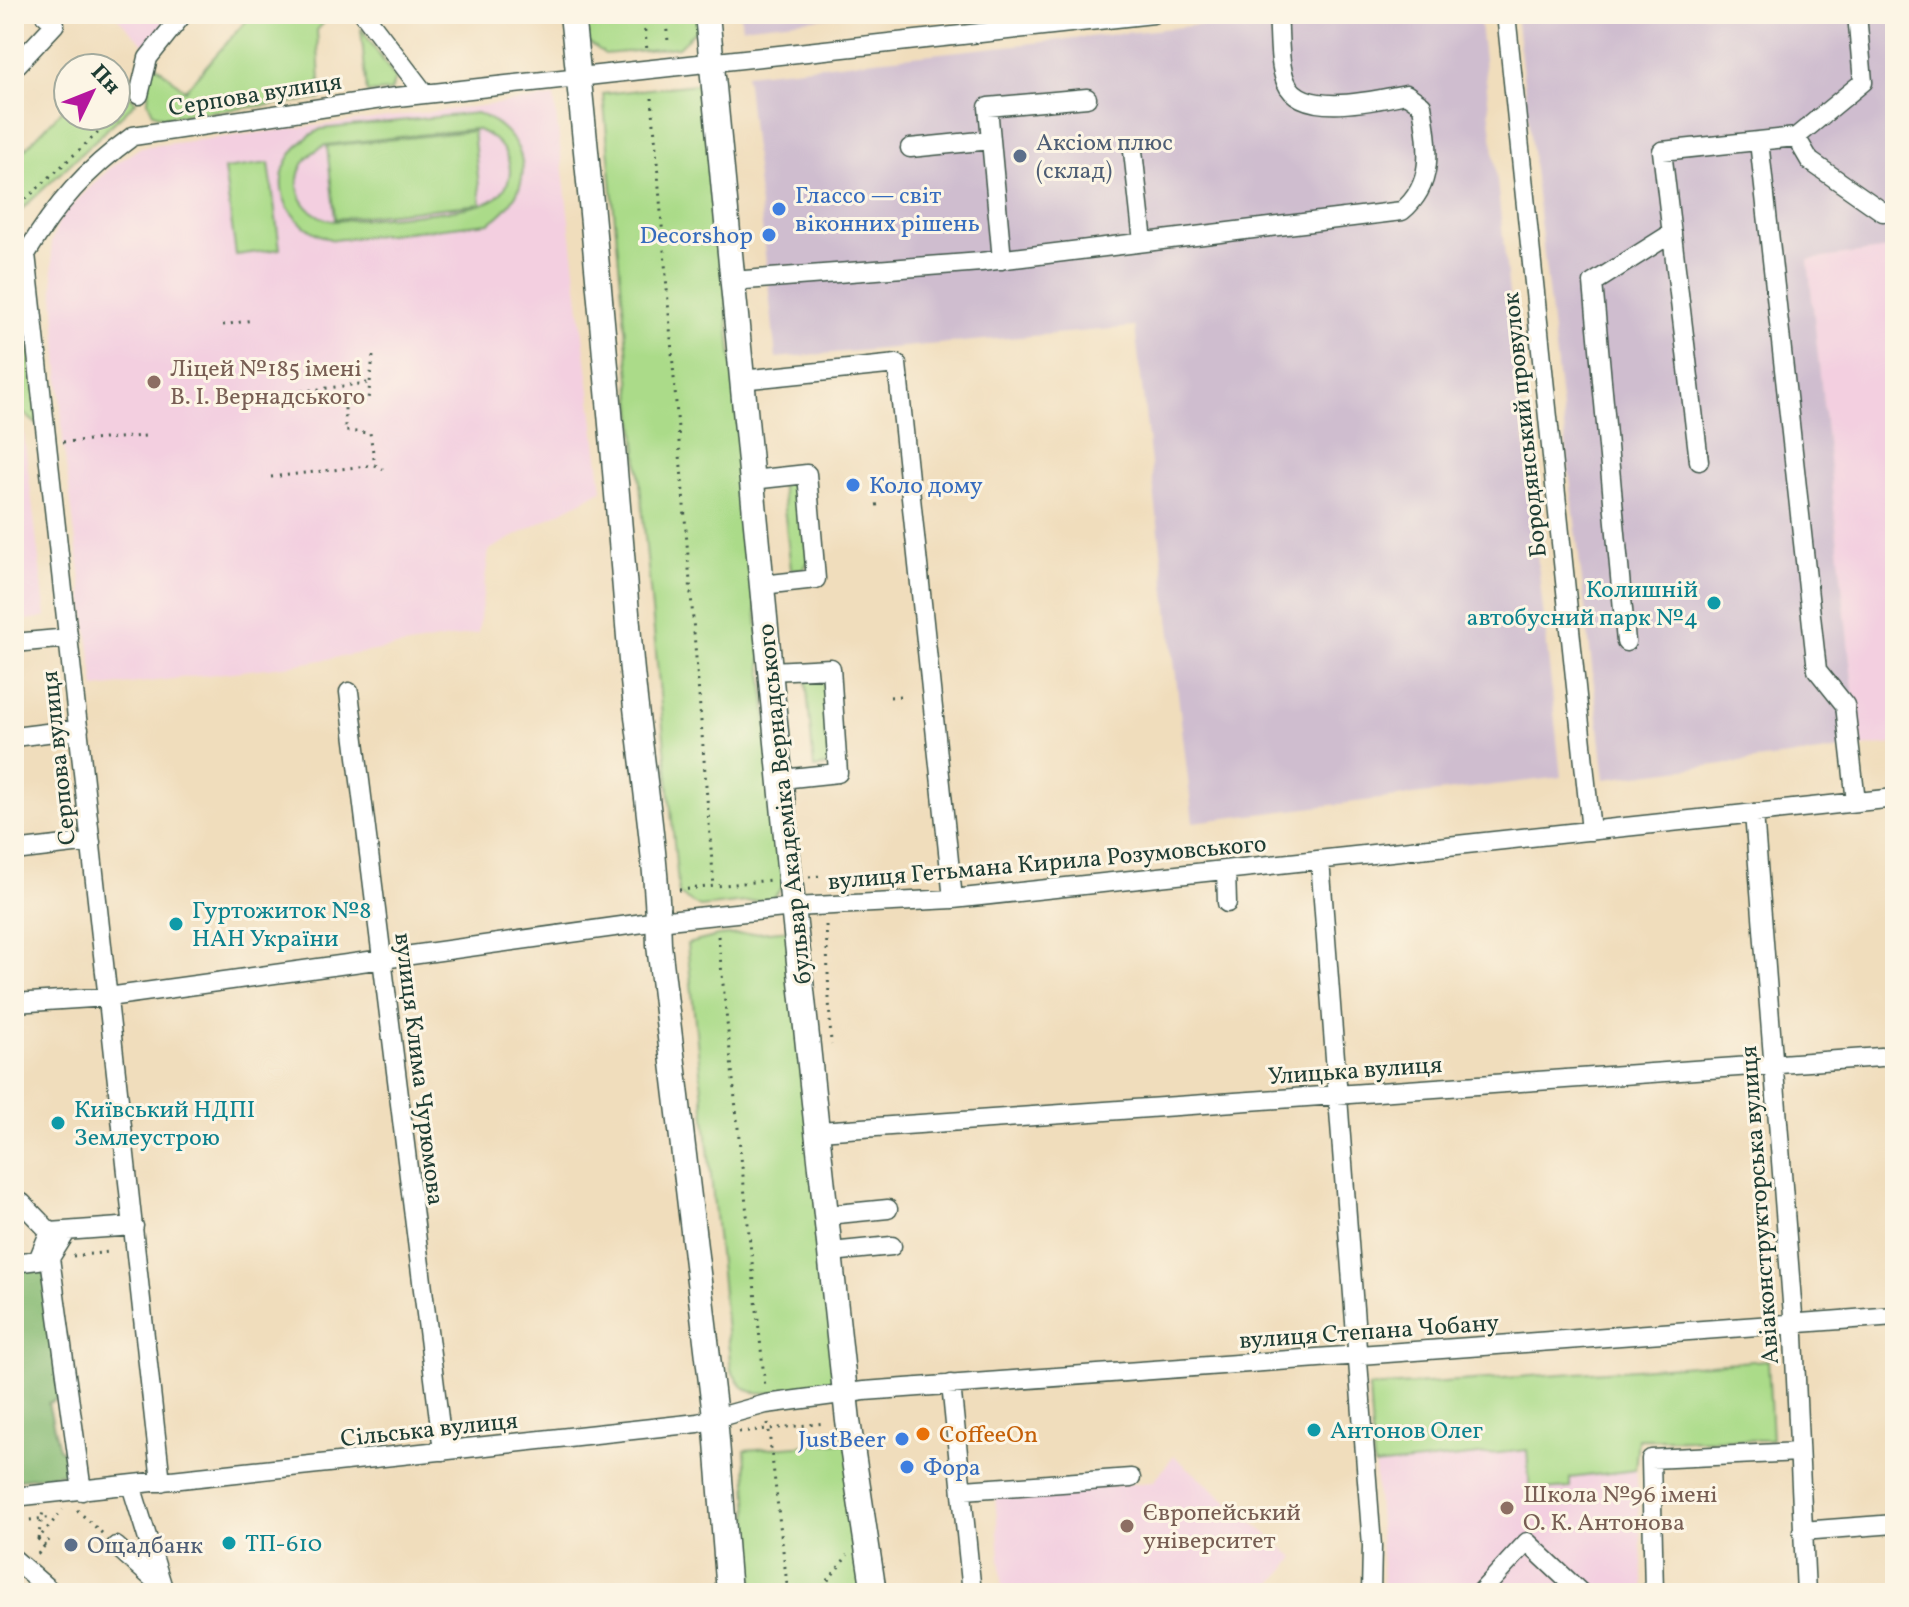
<svg xmlns="http://www.w3.org/2000/svg" width="1909" height="1607" font-family="Vollkorn,serif">
<style>
.built{fill:#f3cfe0}
.industrial{fill:#cfbdcf}
.green{fill:#abdb89;stroke:#658c5e;stroke-width:2;fill-rule:evenodd}
.forest{fill:#88bb75;stroke:#547c54;stroke-width:2}
.lines{fill:none;stroke-linecap:round;stroke-linejoin:round}
.minor-casing{stroke:#3e5548;stroke-width:21}
.major-casing{stroke:#3e5548;stroke-width:27}
.path{stroke:#3e5548;stroke-width:3;stroke-dasharray:2 6;stroke-linecap:butt}
.minor{stroke:#fff;stroke-width:18}
.major{stroke:#fff;stroke-width:24}
.service-dot{fill:#5c6f8a;stroke:#fcf5e5;stroke-width:3}
.shop-dot{fill:#3f7fe0;stroke:#fcf5e5;stroke-width:3}
.education-dot{fill:#8d6e63;stroke:#fcf5e5;stroke-width:3}
.culture-dot{fill:#0f9aa8;stroke:#fcf5e5;stroke-width:3}
.food-dot{fill:#e8710a;stroke:#fcf5e5;stroke-width:3}
.labels{text-anchor:middle;stroke-width:6;stroke-linejoin:round;paint-order:stroke}
.street-label{font-size:24px;fill:#1f3d34;stroke:#fcf5e5}
.service-label{font-size:24px;fill:#4e5e75;stroke:#fcf5e5;text-anchor:start}
.shop-label{font-size:24px;fill:#366cbe;stroke:#fcf5e5;text-anchor:start}
.education-label{font-size:24px;fill:#785e54;stroke:#fcf5e5;text-anchor:start}
.culture-label{font-size:24px;fill:#0d838f;stroke:#fcf5e5;text-anchor:start}
.food-label{font-size:24px;fill:#c56008;stroke:#fcf5e5;text-anchor:start}
</style>
<rect width="100%" height="100%" fill="#fcf5e5"/>
<filter id="ink" filterUnits="userSpaceOnUse"><feTurbulence type="fractalNoise" baseFrequency=".0125" numOctaves="2"/><feDisplacementMap in="SourceGraphic" scale="16" xChannelSelector="R" yChannelSelector="G"/><feConvolveMatrix kernelMatrix="1 2 1 2 8 2 1 2 1" color-interpolation-filters="sRGB"/></filter>
<filter id="wash" filterUnits="userSpaceOnUse"><feTurbulence type="fractalNoise" baseFrequency=".006" numOctaves="4" result="noise"/><feDisplacementMap in="SourceGraphic" scale="32" xChannelSelector="R" yChannelSelector="G"/><feGaussianBlur stdDeviation="1.8" result="paint"/><feColorMatrix in="noise" values="0 0 0 0 0 0 0 0 0 0 0 0 0 0 0 0 0 1.4 0 .05"/><feComposite in="paint" operator="in"/></filter>
<g filter="url(#wash)">
<rect width="100%" height="100%" fill="#f0ddbc"/>
<path class="built" d="M114 14H175L147 48Z
M554 97 602 490 489 550 478 633 293 665 95 688 63 442 51 242 61 216 111 167 141 147Z
M1895 248V744L1859 747 1808 260Z
M14 412 22 419 46 617 14 622Z
M1768 1360 1772 1440 1638 1439V1451H1635L1644 1593H1384L1369 1387Z
M1174 1456 1295 1558 1264 1593H1003L995 1495 1153 1482Z"/>
<path class="industrial" d="M740 14H859L742 27Z
M1301 14H1479L1561 777 1193 822 1135 327 776 358 746 74Z
M1516 14H1895V248L1808 260 1859 747 1605 779Z"/>
<path class="green" d="M252 14H332L317 30 321 99 164 117 153 113 148 102 150 64 154 63 185 90Z
M581 14H699L700 27 678 47 605 54 583 38Z
M361 28 395 78 391 91 367 93Z
M116 83 136 102 21 210 14 225V146L22 152 68 104V116H116Z
M705 83 783 885 773 899 700 907 679 895 603 94Z
M477 113C532 135 539 190 489 223L333 240C271 222 263 159 321 129ZM474 129C505 137 526 176 494 199 476 213 364 218 334 221 290 213 285 162 326 145Z
M473 131 481 204 335 219 327 146Z
M269 163 280 249 236 255 224 169Z
M14 297 19 298 25 310 40 427 14 405Z
M793 480 801 486 809 559 804 569H791L781 482Z
M818 678 825 684 832 755 826 766 814 768 806 679Z
M793 930 838 1378C821 1388 774 1395 754 1392 742 1390 737 1380 731 1370L687 944 718 936Z
M1768 1360 1772 1440 1638 1439 1635 1470 1570 1478V1488L1530 1491 1527 1450 1374 1466 1369 1387Z
M849 1442 869 1593H754L745 1450Z"/>
<path class="forest" d="M44 1266 62 1397 48 1403 59 1449 70 1454 71 1472 14 1480V1270Z"/>
</g>
<g filter="url(#ink)">
<g class="lines">
<g class="minor-casing">
<path id="minor" d="M364 14 425 94
M1506 14 1591 831
M14 68 55 24 44 14
M139 95 148 58 183 14
M1796 137 1810 161 1883 212 1895 210
M1759 141 1817 670 1845 705 1856 802
M910 148 991 140
M1133 151 1143 242
M1002 260 988 107 1087 98
M732 281 981 262 1402 211C1436 183 1428 145 1422 105L1406 94C1376 100 1301 119 1286 82 1278 63 1280 34 1278 14
M741 380 897 364 953 899
M1699 461 1662 151 1796 137 1863 82 1857 14
M752 480 807 474 816 579 762 585
M1626 642 1593 283 1672 233
M14 643 69 638
M771 671 831 668 838 773 782 779
M349 692 443 1451
M14 737 79 729
M1754 813 1793 1315 1806 1593
M14 851 91 842
M1320 860 1372 1546 1371 1593
M1226 870 1227 903
M14 1003 108 997 658 921 794 907 953 899 1895 798
M819 1131 1895 1056
M14 1203H22L50 1232 134 1226
M827 1215 888 1209
M67 1231 50 1258 82 1491
M831 1252 892 1246
M14 1263 38 1260 47 1238
M951 1384 972 1593
M161 1482 26 254C56 204 86 170 133 136L388 98 1153 14
M131 1485 163 1588 168 1593
M964 1490 1131 1478
M14 1497 698 1423 766 1404 864 1391 1895 1316
M1802 1531 1895 1524
M116 1546 161 1586
M14 1559 53 1593
M1480 1593 1527 1542 1581 1593
M1654 1593 1651 1459 1799 1452"/>
</g>
<g class="major-casing">
<path id="major" d="M572 14C595 229 613 445 631 661 640 756 657 850 659 945L715 1416 729 1593
M707 14 790 878 848 1421 874 1593"/>
</g>
<path class="path" d="M643 14 647 50
M665 14 668 41
M652 98 714 887
M14 210 127 106
M223 325 253 320
M373 356 368 400 345 404V431L370 433 375 465 383 469
M262 396 368 383
M14 398 23 407
M63 442 145 436
M271 477 375 465
M876 505 883 504
M890 697 901 696
M809 877 821 876
M679 890 771 880
M826 925 831 1045
M718 936 765 1387
M73 1256 110 1252
M768 1423 788 1593
M739 1432 826 1423
M77 1510 103 1534
M14 1522 54 1517
M38 1539 43 1511
M45 1546 38 1539 63 1510
M38 1554 49 1540
M818 1593 848 1555"/>
<use href="#minor" class="minor"/>
<use href="#major" class="major"/>
</g>
</g>
<g class="service-dot">
<circle cx="1020" cy="156" r="8"/>
<circle cx="71" cy="1545" r="8"/>
</g>
<g class="shop-dot">
<circle cx="779" cy="209" r="8"/>
<circle cx="769" cy="235" r="8"/>
<circle cx="853" cy="485" r="8"/>
<circle cx="902" cy="1439" r="8"/>
<circle cx="907" cy="1467" r="8"/>
</g>
<g class="education-dot">
<circle cx="154" cy="382" r="8"/>
<circle cx="1507" cy="1508" r="8"/>
<circle cx="1127" cy="1526" r="8"/>
</g>
<g class="culture-dot">
<circle cx="1714" cy="603" r="8"/>
<circle cx="176" cy="924" r="8"/>
<circle cx="58" cy="1123" r="8"/>
<circle cx="1314" cy="1430" r="8"/>
<circle cx="229" cy="1543" r="8"/>
</g>
<circle class="food-dot" cx="923" cy="1434" r="8"/>
<g class="labels">
<g class="street-label">
<text transform="translate(255 94) rotate(-9)" y="8">Серпова вулиця</text>
<text transform="translate(1524 425) rotate(-96)" y="8">Бородянський провулок</text>
<text transform="translate(58 758) rotate(-96)" y="8">Серпова вулиця</text>
<text transform="translate(784 804) rotate(-96)" y="8">бульвар Академіка Вернадського</text>
<text transform="translate(1047 862) rotate(-5)" y="8">вулиця Гетьмана Кирила Розумовського</text>
<text transform="translate(420 1069) rotate(83)" y="8">вулиця Клима Чурюмова</text>
<text transform="translate(1355 1070) rotate(-4)" y="8">Улицька вулиця</text>
<text transform="translate(1759 1205) rotate(-94)" y="8">Авіаконструкторська вулиця</text>
<text transform="translate(1369 1331) rotate(-4)" y="8">вулиця Степана Чобану</text>
<text transform="translate(429 1429) rotate(-6)" y="8">Сільська вулиця</text>
</g>
<g class="service-label">
<text x="1036" y="150">Аксіом плюс<tspan x="1036" dy="28">(склад)</tspan></text>
<text x="87" y="1553">Ощадбанк</text>
</g>
<g class="shop-label">
<text x="795" y="203">Глассо — світ<tspan x="795" dy="28">віконних рішень</tspan></text>
<text x="753" y="243" text-anchor="end">Decorshop</text>
<text x="869" y="493">Коло дому</text>
<text x="886" y="1447" text-anchor="end">JustBeer</text>
<text x="923" y="1475">Фора</text>
</g>
<g class="education-label">
<text x="170" y="376">Ліцей №185 імені<tspan x="170" dy="28">В. І. Вернадського</tspan></text>
<text x="1523" y="1502">Школа №96 імені<tspan x="1523" dy="28">О. К. Антонова</tspan></text>
<text x="1143" y="1520">Європейський<tspan x="1143" dy="28">університет</tspan></text>
</g>
<g class="culture-label">
<text x="1698" y="597" text-anchor="end">Колишній<tspan x="1698" dy="28">автобусний парк №4</tspan></text>
<text x="192" y="918">Гуртожиток №8<tspan x="192" dy="28">НАН України</tspan></text>
<text x="74" y="1117">Київський НДПІ<tspan x="74" dy="28">Землеустрою</tspan></text>
<text x="1330" y="1438">Антонов Олег</text>
<text x="245" y="1551">ТП-610</text>
</g>
<g class="food-label">
<text x="939" y="1442">CoffeeOn</text>
</g>
</g>
<rect width="1909" height="1607" fill="none" stroke="#fcf5e5" stroke-width="48"/>
<g transform="translate(92 92) rotate(47)"><circle r="38" fill="#fcf5e5" stroke="#a4ab9e" stroke-width="2"/>
<path d="M0-6L14 30L0 20L-14 30Z" fill="#b5179e"/>
<text y="-12" font-size="22" font-weight="bold" text-anchor="middle" fill="#1f3d34">Пн</text>
</g>
</svg>
